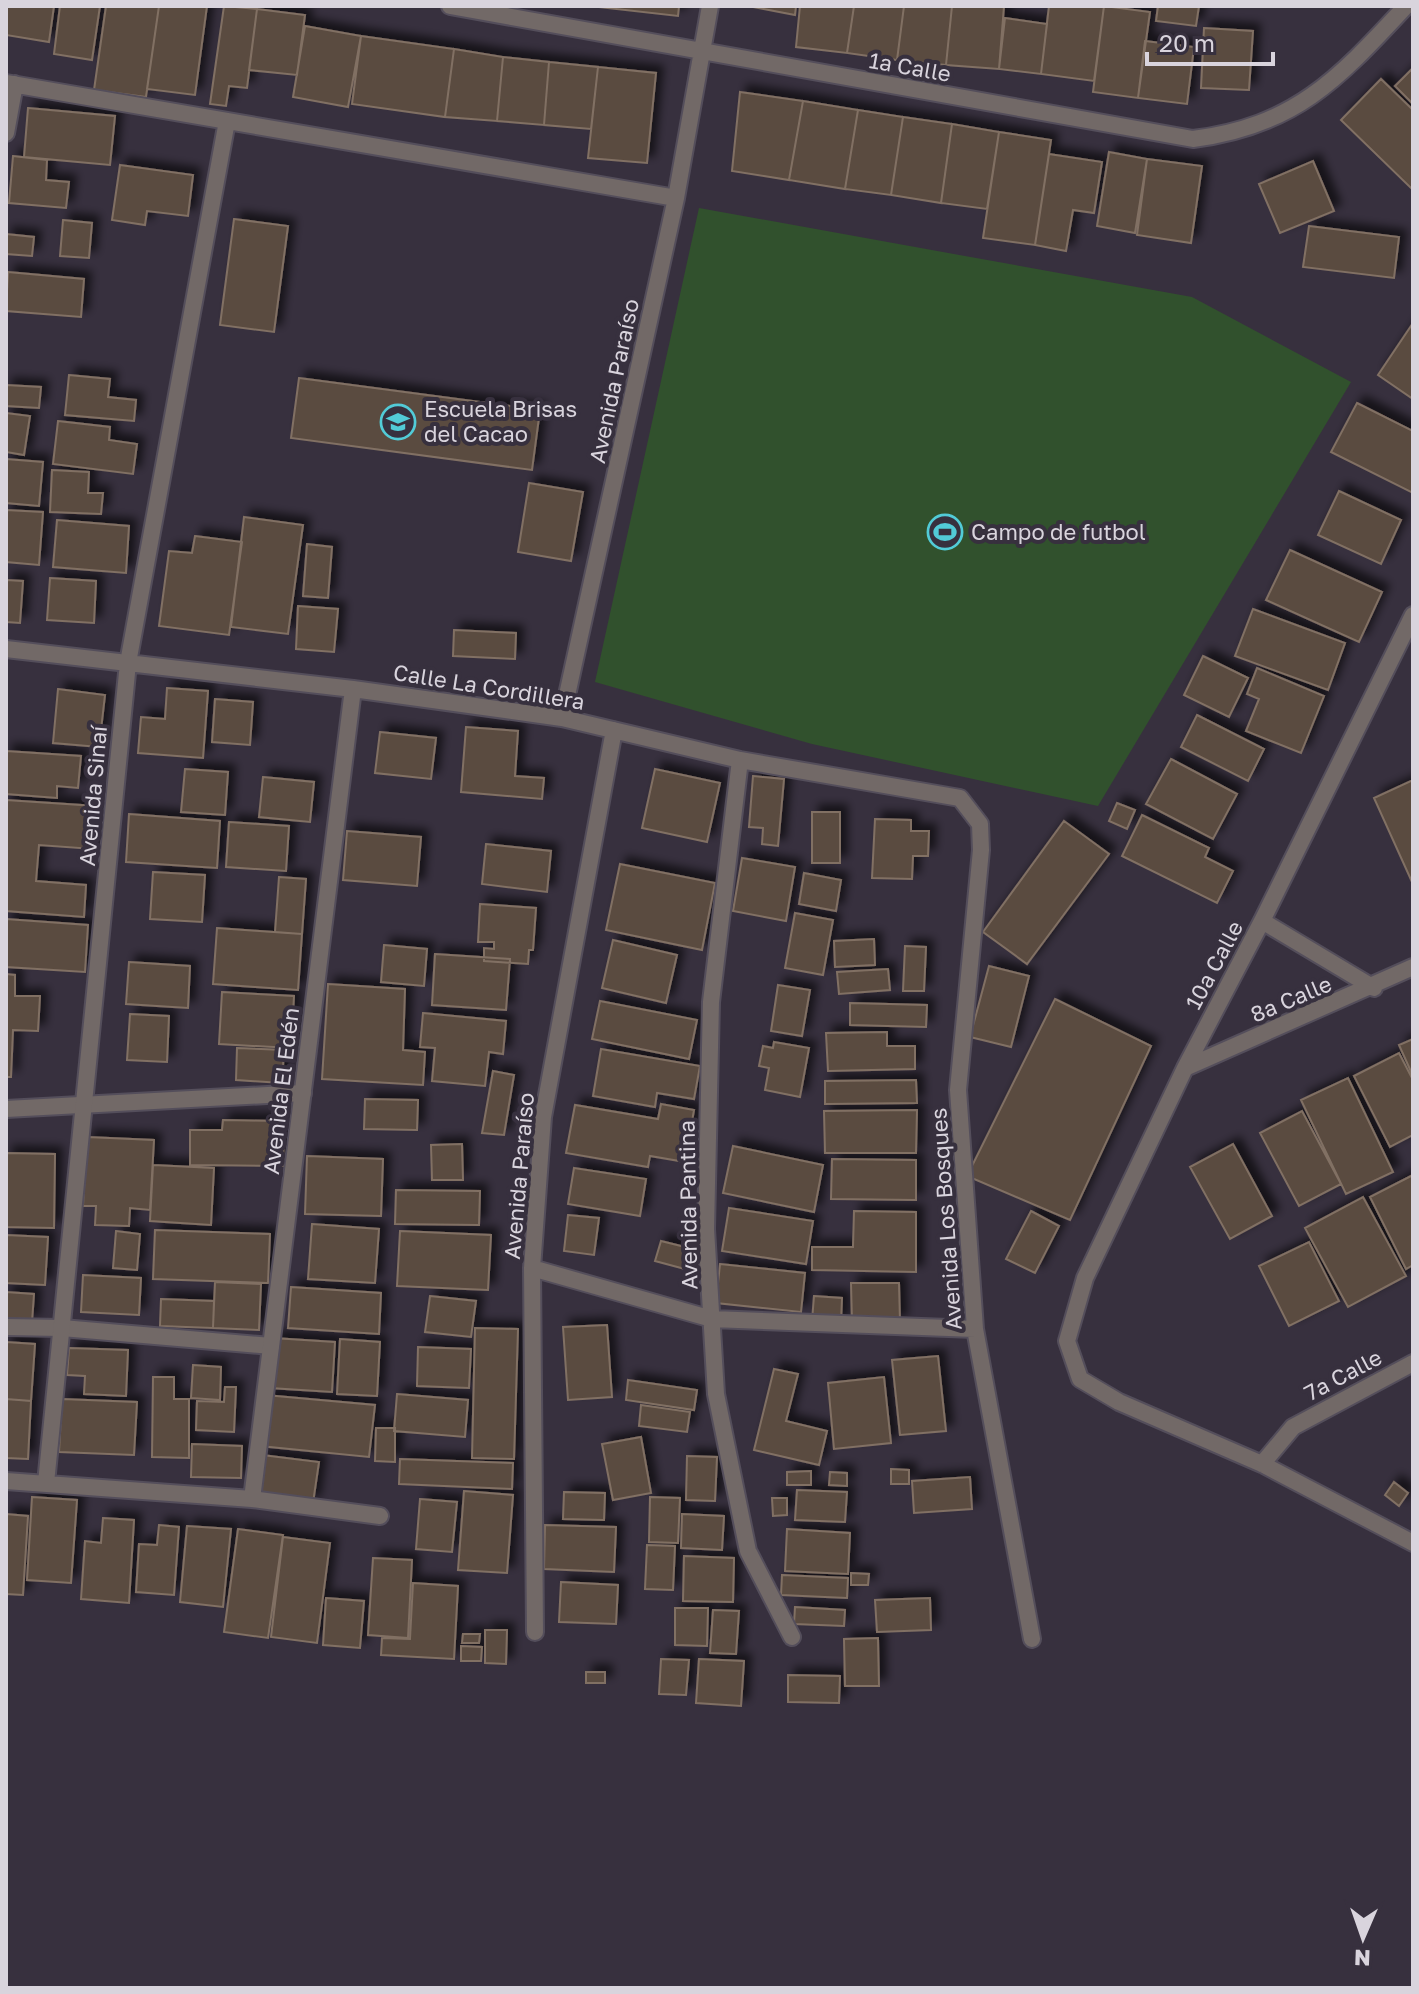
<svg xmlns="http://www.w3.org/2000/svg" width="1419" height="1994" font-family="'Golos Text',sans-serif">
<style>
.green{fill:#31512d}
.building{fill:#5a4b3f;stroke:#817064;stroke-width:2;filter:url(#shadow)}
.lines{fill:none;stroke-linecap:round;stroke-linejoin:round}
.service-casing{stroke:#544e5b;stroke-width:20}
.minor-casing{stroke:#544e5b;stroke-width:20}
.service{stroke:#726967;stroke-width:16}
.minor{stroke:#726967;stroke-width:16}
.labels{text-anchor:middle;stroke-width:8;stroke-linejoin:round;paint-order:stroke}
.street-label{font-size:22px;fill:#d9d4dd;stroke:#37303e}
.poi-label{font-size:22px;fill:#d9d4dd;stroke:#37303e;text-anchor:start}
</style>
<defs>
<filter id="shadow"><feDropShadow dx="7" dy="-7" stdDeviation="4" flood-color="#0009"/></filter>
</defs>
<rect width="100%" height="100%" fill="#37303e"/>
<path class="green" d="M699 208 1192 297 1351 382 1098 806 812 744 595 682Z"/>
<path class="building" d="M6 6H54L49 42 6 35Z
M60 6H100L92 60 54 54Z
M106 6H159L146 97 94 90Z
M159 6H207L195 95 147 89Z
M224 6 257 9 247 88 229 86 226 106 210 104Z
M590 6H679L678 16Z
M748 6H796L795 15Z
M800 6H854L847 53 796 47Z
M854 6H904L897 60 847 53Z
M904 6H952L946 65 897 60Z
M952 6H1004L999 69 946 65Z
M1049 6H1104L1094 81 1041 74Z
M1104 6 1150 12 1138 98 1093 92Z
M1158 6H1199L1196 26 1156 21Z
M257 9 305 15 297 75 249 70Z
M1005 18 1047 24 1041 74 999 69Z
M305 26 361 36 348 107 293 97Z
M1204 28 1253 31 1249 90 1201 88Z
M361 36 454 49 445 117 352 104Z
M1145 41 1194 47 1187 104 1138 98Z
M454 49 503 57 497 121 445 117Z
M503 57 549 62 544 125 497 121Z
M549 62 598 67 591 129 544 125Z
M598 67 656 73 647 163 588 158Z
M1413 68V104L1395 86Z
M1381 79 1413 110V190L1341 120Z
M740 92 803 101 789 180 732 171Z
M803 101 858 110 845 189 789 180Z
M28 108 115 116 110 165 24 157Z
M858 110 903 117 891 195 845 189Z
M903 117 952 124 941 203 891 195Z
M952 124 999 132 987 209 941 203Z
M999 132 1051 140 1035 245 983 238Z
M1109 152 1147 159 1135 233 1097 226Z
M1049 154 1102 162 1094 213 1073 210 1066 251 1035 245Z
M13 156 47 160 46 180 69 182 66 208 9 203Z
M1147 159 1202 166 1191 243 1137 235Z
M1313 161 1334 211 1280 233 1259 184Z
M120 165 193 175 188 216 147 211 145 225 112 220Z
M234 219 288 226 274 332 220 325Z
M63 220 92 223 89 258 60 256Z
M1309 226 1399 237 1394 278 1303 267Z
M6 234 34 237 32 256 6 254Z
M8 272 84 279 81 317 6 311Z
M1413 323V399L1378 375Z
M69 375 110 379 108 397 136 400 134 421 65 415Z
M299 378 540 410 532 470 291 438Z
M6 385 41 387 39 408 6 406Z
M1357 403 1413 431V493L1331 452Z
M6 413 30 416 24 455 6 452Z
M58 421 110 427 109 440 137 444 133 474 53 464Z
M6 459 43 462 39 506 6 503Z
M52 470 89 472 88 493H103L101 514 50 512Z
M529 483 583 492 571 561 518 552Z
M1339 491 1401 520 1381 564 1318 535Z
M6 510 43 512 39 565 6 562Z
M244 517 303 525 288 634 231 627Z
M57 520 129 526 126 573 53 567Z
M195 536 242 542 229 635 159 626 169 551 192 553Z
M307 544 332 547 328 598 303 596Z
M1290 550 1382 592 1359 642 1266 600Z
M50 578 96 581 94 623 47 620Z
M6 580 23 581 20 623 6 622Z
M298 606 338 609 334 652 296 649Z
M1253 609 1345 643 1328 690 1235 656Z
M454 630 516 633 515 659 453 656Z
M1203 656 1248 678 1229 717 1184 695Z
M1257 668 1324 696 1301 753 1246 731 1259 699 1247 694Z
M167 688 208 691 203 758 138 753 141 717 165 719Z
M58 689 105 695 99 747 53 743Z
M215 699 253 702 250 745 212 742Z
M1197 715 1264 749 1248 781 1181 747Z
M466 727 518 731 515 776 544 778 542 799 461 792Z
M380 732 436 738 431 779 375 773Z
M6 751 81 756 78 788 57 786V798L6 794Z
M1171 759 1237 794 1213 839 1146 804Z
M185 769 228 772 225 815 181 812Z
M655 769 720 783 707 842 642 828Z
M753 776 784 779 778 846 762 844 763 828 749 827Z
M263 777 314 782 310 822 259 817Z
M1413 780V881L1412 882 1374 798Z
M6 800 96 806 93 849 39 845 36 881 86 885 84 917 6 911Z
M1117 803 1135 810 1127 829 1109 821Z
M812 812H840V863H812Z
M129 814 220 821 217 868 126 862Z
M1142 815 1209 848 1205 857 1233 871 1217 903 1122 856Z
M875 819 911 820V831H929L928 856H913L912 879 872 878Z
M1064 821 1109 854 1027 964 983 932Z
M229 822 289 826 286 871 226 867Z
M347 831 421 837 417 886 343 880Z
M486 844 551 851 547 892 482 884Z
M742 858 795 867 786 921 733 911Z
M620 864 715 883 702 950 606 930Z
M153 872 205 875 202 922 150 919Z
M804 873 841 880 836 911 799 904Z
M279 877 306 879 302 934 275 932Z
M480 904 536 908 533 950H529L528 964 484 961V948L494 949V942H478Z
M795 913 833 920 823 975 785 968Z
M6 919 88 925 85 972 6 967Z
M217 928 302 934 298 990 213 984Z
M874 939 875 965 835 967 834 941Z
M613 940 677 955 666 1003 602 988Z
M384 945 427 949 424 986 381 982Z
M905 946 926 947 924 991H903Z
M435 954 510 959 506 1010 432 1005Z
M129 962 190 966 188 1008 126 1004Z
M989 966 1029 976 1011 1047 970 1037Z
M888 969 890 990 839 994 837 972Z
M6 974 15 975V996H40L38 1031 13 1030 11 1077H6Z
M328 984 405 989 403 1050 425 1052 423 1085 322 1079Z
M778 985 810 990 802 1036 771 1031Z
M222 992 294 996 291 1048 219 1044Z
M1055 999 1151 1046 1070 1220 967 1176Z
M600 1001 697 1020 689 1059 592 1039Z
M850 1003 927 1005 926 1027 850 1025Z
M423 1013 506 1021 503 1054 489 1052 485 1086 432 1081 435 1048 420 1047Z
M130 1014 169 1016 167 1062 127 1060Z
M887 1032V1046H915V1069L828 1071 826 1033Z
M1413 1039V1076L1399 1045Z
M774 1042 809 1048 800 1097 765 1090 769 1068 759 1066 763 1046 773 1048Z
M237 1048 284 1050 282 1083 236 1080Z
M601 1049 700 1066 694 1099 657 1093 655 1107 593 1096Z
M1399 1053 1413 1080V1135L1390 1147 1354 1076Z
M493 1071 514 1075 504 1135 482 1133Z
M1348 1078 1393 1172 1346 1194 1301 1100Z
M916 1080 917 1103 825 1104V1081Z
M365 1099 418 1100 417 1130 364 1129Z
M661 1104 694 1110 685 1162 650 1156 648 1167 566 1153 575 1105 658 1119Z
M917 1110 916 1153H825L824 1111Z
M1302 1111 1341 1184 1299 1206 1260 1133Z
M223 1120 284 1121 283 1166 190 1165V1130H222Z
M87 1137 154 1140 150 1210 130 1208 129 1226 95 1225 96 1206H83Z
M462 1144 463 1180H432L431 1145Z
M1233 1144 1272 1216 1230 1239 1190 1167Z
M733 1146 823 1165 814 1212 723 1193Z
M6 1153 55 1154 54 1228 6 1227Z
M307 1156 383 1159 381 1216 305 1214Z
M832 1159 916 1160V1200L831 1199Z
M153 1165 214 1168 211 1225 150 1221Z
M574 1168 646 1179 640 1216 568 1204Z
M1413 1175V1265L1406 1269 1370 1197Z
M396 1190 480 1191 479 1225 395 1224Z
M1363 1197 1406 1276 1348 1307 1305 1228Z
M729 1208 813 1221 806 1264 722 1251Z
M854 1211 916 1212V1272L812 1270V1247H853Z
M1031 1211 1059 1226 1035 1273 1006 1259Z
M568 1215 599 1218 594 1255 564 1251Z
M312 1224 379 1229 375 1283 308 1279Z
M155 1230 270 1234 268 1283 153 1279Z
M116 1231 140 1234 137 1270 113 1268Z
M400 1231 491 1235 488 1290 397 1286Z
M6 1235 48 1237 45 1285 6 1283Z
M661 1241 701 1251 696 1272 655 1261Z
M1309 1242 1339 1301 1289 1326 1259 1266Z
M720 1264 805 1273 801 1312 716 1303Z
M83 1275 141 1278 139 1315 81 1312Z
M215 1282 261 1284 259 1330 213 1328Z
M851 1283H899L900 1322 852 1323Z
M291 1287 381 1293 379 1334 288 1328Z
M6 1292 34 1294 32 1322 6 1320Z
M430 1296 476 1301 471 1337 425 1332Z
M814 1296 842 1298 841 1323 812 1321Z
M161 1299 214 1301 213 1328 160 1326Z
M607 1325 612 1397 568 1400 563 1327Z
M475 1328 518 1329 514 1459 472 1458Z
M273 1338 335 1342 332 1392 270 1388Z
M340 1339 380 1342 377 1396 337 1394Z
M6 1342 35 1344 31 1401 6 1399Z
M418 1347 471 1349 469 1388 417 1386Z
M69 1348 128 1350 126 1396 84 1394 85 1376 67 1375Z
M938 1356 946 1431 900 1435 892 1360Z
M193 1365 221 1367 220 1400 191 1398Z
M774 1369 798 1374 786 1421 827 1431 819 1465 754 1450Z
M153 1377H174V1399H189V1458L152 1457Z
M884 1377 891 1443 834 1449 828 1383Z
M628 1380 697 1390 694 1410 626 1400Z
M225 1387H236L234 1432 196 1430 197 1401 224 1402Z
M397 1394 468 1400 465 1437 394 1431Z
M265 1395 375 1405 369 1457 260 1446Z
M6 1399 31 1401 28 1459 6 1458Z
M62 1399 137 1402 134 1455 59 1452Z
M641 1405 690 1412 687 1432 639 1426Z
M376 1428H395V1462L375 1461Z
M641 1437 651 1493 613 1500 602 1444Z
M192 1444 242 1446 241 1478 191 1477Z
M262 1455 319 1462 313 1503 257 1496Z
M687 1456 717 1457 715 1501 686 1500Z
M400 1459 513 1463 512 1489 399 1484Z
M891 1469 909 1470V1484H891Z
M811 1471V1485H787V1472Z
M830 1472 847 1473V1486L829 1485Z
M970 1477 972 1509 914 1513 912 1481Z
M1394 1482 1408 1493 1399 1506 1385 1495Z
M797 1490 847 1492 845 1522 795 1520Z
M464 1491 513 1495 507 1573 458 1570Z
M564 1492 605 1493 604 1520 563 1519Z
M32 1497 77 1500 71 1583 27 1580Z
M650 1497 680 1498 678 1543 649 1542Z
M772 1498H787V1515L773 1516Z
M420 1499 457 1502 452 1552 416 1549Z
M6 1514 28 1516 23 1595 6 1594Z
M682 1514 724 1516 722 1550 681 1548Z
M103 1518 134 1520 129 1603 81 1599 85 1541 101 1543Z
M159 1525 179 1527 174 1595 136 1592 139 1544 157 1545Z
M545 1525 616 1527 614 1572 544 1569Z
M187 1526 231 1529 223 1607 180 1602Z
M238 1529 283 1535 268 1638 224 1632Z
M787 1529 850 1533 848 1574 785 1571Z
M283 1537 330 1543 317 1643 271 1637Z
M647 1545 675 1546 673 1590 645 1589Z
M684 1556 734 1558 733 1602 683 1601Z
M373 1558 412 1560 408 1638 368 1635Z
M851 1573 869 1574 868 1585H851Z
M782 1575 848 1578 847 1598 781 1595Z
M561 1582 618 1585 616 1624 559 1622Z
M413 1583 458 1586 454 1659 381 1655 382 1638 410 1639Z
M326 1598 364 1601 360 1648 323 1645Z
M930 1598 931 1630 877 1632 875 1600Z
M795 1607 845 1610 844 1626 794 1624Z
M675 1608H708L707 1646 675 1645Z
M713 1610 739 1611 736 1654 710 1653Z
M485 1630H507L506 1664 485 1663Z
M463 1634H480L479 1643H462Z
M878 1638 879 1686H845L844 1639Z
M461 1646 482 1647 481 1661H461Z
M661 1659 689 1660 686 1695 659 1694Z
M699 1659 744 1661 741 1706 696 1703Z
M586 1672H605V1683H586Z
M788 1675 840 1676 839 1703 788 1702Z"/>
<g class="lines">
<g class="service-casing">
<path id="service" d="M6 1109 303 1093
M6 1327 62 1328 271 1346"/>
</g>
<g class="minor-casing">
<path id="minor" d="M450 6 1193 139C1296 126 1339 78 1406 6
M6 83 676 198
M6 133 15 84
M1413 615 1262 921 1185 1068 1085 1278 1067 1341 1080 1379 1119 1402 1262 1464 1413 1543
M6 649 353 689 562 718 740 760 960 798 980 824 981 850 958 1090 975 1329 1032 1639
M562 718 676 198 710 6
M740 760 711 1002 706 1229 716 1394 748 1551 792 1637
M1262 921 1374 988
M1185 1068 1413 967
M532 1268 712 1319 975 1329
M1262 1464 1293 1427 1413 1363
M6 1481 252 1499 380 1516
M46 1483 128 663 227 121
M252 1499 353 689
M535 1632 532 1268 543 1117 614 730"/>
</g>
<use href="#service" class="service"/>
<use href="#minor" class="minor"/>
</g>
<defs>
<g id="school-ring" transform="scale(1.8)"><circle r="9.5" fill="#37303e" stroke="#52cbd7" stroke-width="1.5"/><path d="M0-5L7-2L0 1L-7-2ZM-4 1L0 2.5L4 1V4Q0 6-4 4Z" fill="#52cbd7"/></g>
<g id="stadium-ring" transform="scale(1.8)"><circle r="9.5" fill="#37303e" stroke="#52cbd7" stroke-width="1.5"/><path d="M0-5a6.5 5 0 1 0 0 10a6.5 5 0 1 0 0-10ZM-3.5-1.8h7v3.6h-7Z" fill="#52cbd7"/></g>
</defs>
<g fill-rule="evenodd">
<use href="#school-ring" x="398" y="422"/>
<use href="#stadium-ring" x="945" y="532"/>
</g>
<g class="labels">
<g class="street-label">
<text transform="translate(910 67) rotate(10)" y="8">1a Calle</text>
<text transform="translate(614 381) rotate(-78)" y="8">Avenida Paraíso</text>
<text transform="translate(489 687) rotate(9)" y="8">Calle La Cordillera</text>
<text transform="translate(93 796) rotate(-85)" y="8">Avenida Sinaí</text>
<text transform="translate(1214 965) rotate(-62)" y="8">10a Calle</text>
<text transform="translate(1291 999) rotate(-23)" y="8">8a Calle</text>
<text transform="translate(281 1091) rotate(-83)" y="8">Avenida El Edén</text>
<text transform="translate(519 1176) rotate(-85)" y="8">Avenida Paraíso</text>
<text transform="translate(688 1205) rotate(-91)" y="8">Avenida Pantina</text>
<text transform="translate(946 1219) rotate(-94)" y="8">Avenida Los Bosques</text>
<text transform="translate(1343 1375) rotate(-28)" y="8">7a Calle</text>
</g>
<g class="poi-label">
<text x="424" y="417">Escuela Brisas<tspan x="424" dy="25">del Cacao</tspan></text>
<text x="971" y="540">Campo de futbol</text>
</g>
</g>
<rect width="1419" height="1994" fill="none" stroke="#d9d4dd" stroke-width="16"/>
<g transform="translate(1363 1938) rotate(182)" stroke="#37303e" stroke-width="6" paint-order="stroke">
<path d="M0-6L14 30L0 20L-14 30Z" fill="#d9d4dd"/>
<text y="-12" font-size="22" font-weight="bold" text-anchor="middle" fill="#d9d4dd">N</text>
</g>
<path d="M1147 52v12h126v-12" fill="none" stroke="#d9d4dd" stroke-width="4"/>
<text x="1159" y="52" font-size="24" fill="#d9d4dd" stroke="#37303e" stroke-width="6" paint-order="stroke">20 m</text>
</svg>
